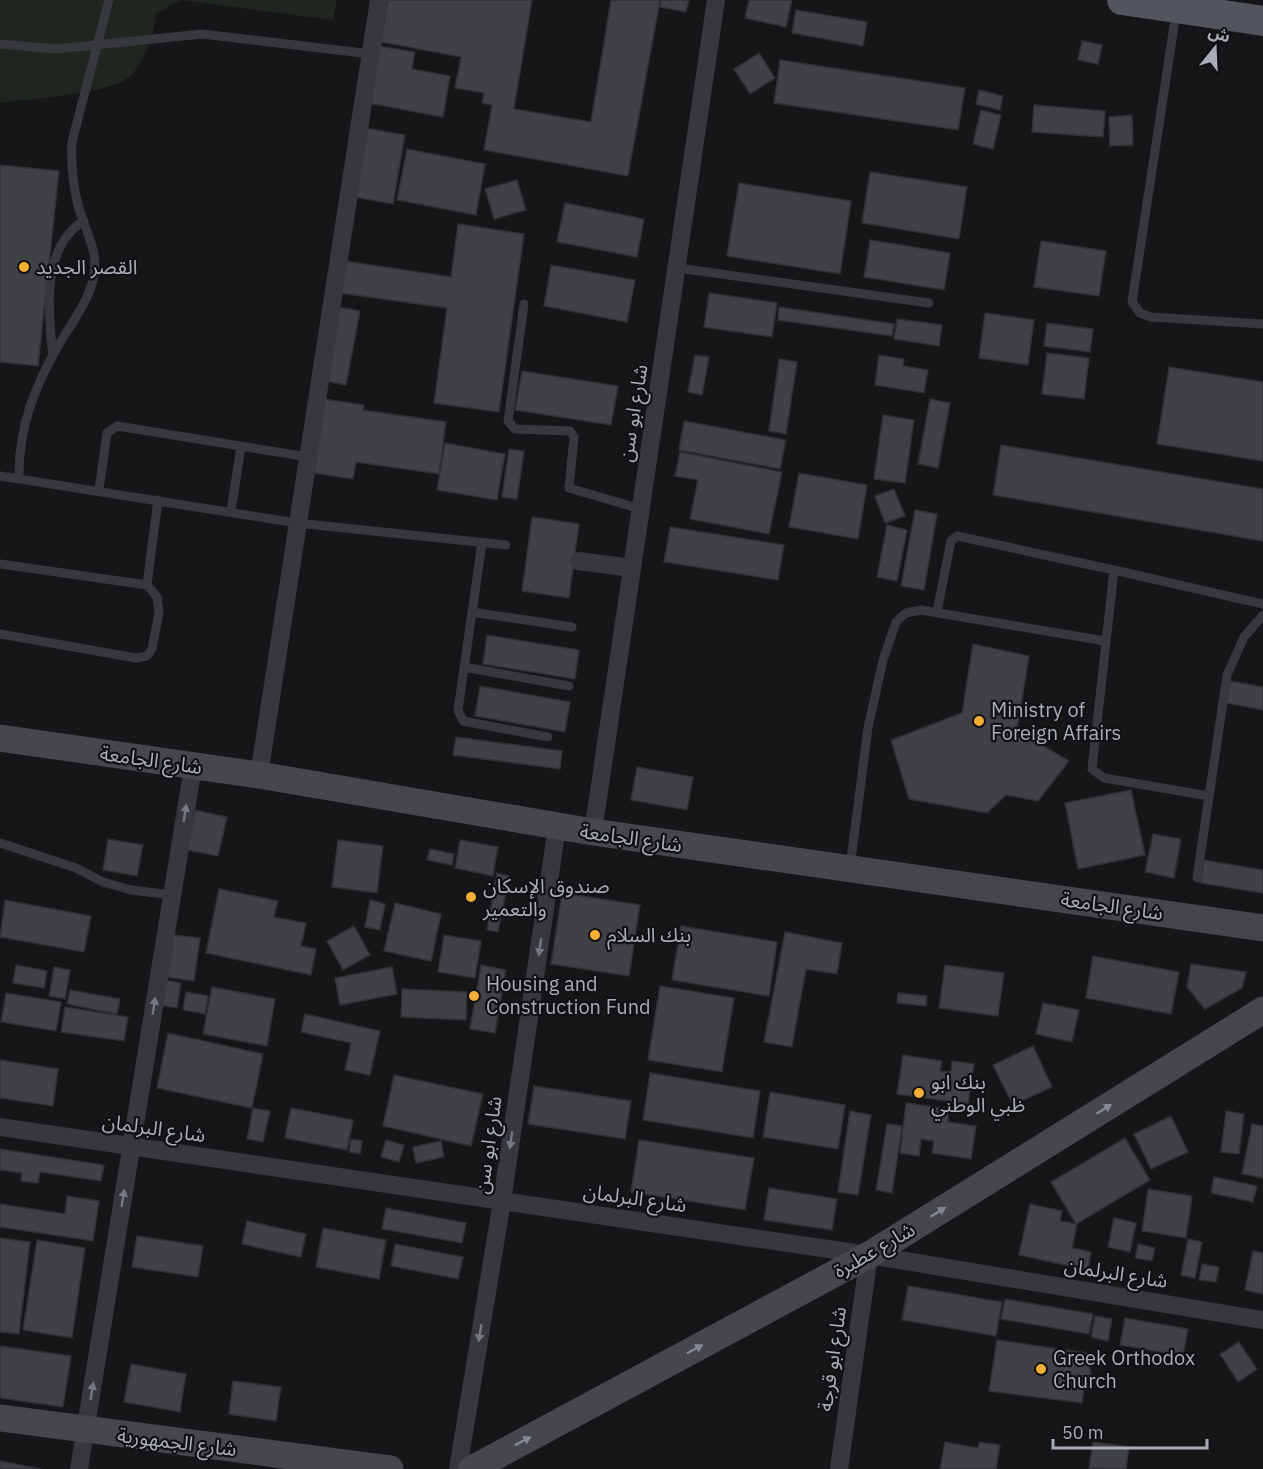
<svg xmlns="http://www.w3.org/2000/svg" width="1263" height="1469" font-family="'IBM Plex Sans','Noto Sans Arabic',sans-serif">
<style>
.green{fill:#1e261f}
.building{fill:#404145;stroke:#303034;stroke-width:1.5}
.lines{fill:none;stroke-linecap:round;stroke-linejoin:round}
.lane{stroke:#37383d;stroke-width:9}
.street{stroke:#37383d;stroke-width:18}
.secondary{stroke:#45474d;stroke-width:27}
.primary{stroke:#53555c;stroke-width:30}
.oneway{fill:#757881}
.oneway2{fill:#858993}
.poi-dot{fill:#f2b134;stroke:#111113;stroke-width:2}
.labels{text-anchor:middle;stroke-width:4.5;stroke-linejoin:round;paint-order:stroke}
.poi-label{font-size:20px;fill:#a8adb8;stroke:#111113;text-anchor:start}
.street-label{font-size:20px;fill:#a8adb8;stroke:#111113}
</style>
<rect width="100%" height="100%" fill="#161618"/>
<path class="green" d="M0 0H337L333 20 180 0 156 14C154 35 143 69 125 80 105 93 32 99 6 102H0Z"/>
<path class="building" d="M388 0H532L514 109 591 122 611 0H660L628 176 484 150 492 105 482 103 484 93 455 88 461 57 381 42Z
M661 0H689L686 12 660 7Z
M749 0H792L786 27 745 18Z
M796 10 867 22 863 46 792 33Z
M1082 41 1102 45 1098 64 1078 60Z
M379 46 415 52 412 69 450 76 443 117 368 103Z
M759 53 775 78 750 94 734 69Z
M780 60 965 88 958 130 774 103Z
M979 90 1003 96 1000 110 976 104Z
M1034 105 1105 111 1103 137 1032 132Z
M981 110 1001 115 993 149 973 144Z
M1132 115 1133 145 1110 146 1109 117Z
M365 128 405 135 393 204 354 197Z
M407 149 485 164 476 215 397 200Z
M0 165 59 171 38 366 0 362Z
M870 172 967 187 959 239 862 223Z
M517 180 526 210 494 219 485 189Z
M739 183 851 201 840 274 727 256Z
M565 203 644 219 637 257 557 242Z
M458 224 524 234 499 412 434 403 447 308 340 293 345 261 451 277Z
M870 240 950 253 944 290 864 277Z
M1041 241 1106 251 1099 296 1034 287Z
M551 265 635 280 627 322 544 306Z
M709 293 777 303 772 337 704 327Z
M339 307 360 311 346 385 326 381Z
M779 307 894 324 892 336 778 320Z
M985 313 1034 320 1028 365 979 358Z
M897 319 942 325 939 346 894 339Z
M1047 323 1093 329 1090 352 1044 346Z
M1047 353 1089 358 1084 399 1042 394Z
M695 355 709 357 702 395 688 392Z
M879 355 904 359 903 366 928 370 924 393 875 385Z
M779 359 797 362 786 434 769 431Z
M1169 367 1263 382V461L1157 444Z
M522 371 618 386 611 425 515 410Z
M324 399 364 405 363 410 446 422 439 474 356 462 353 479 314 473Z
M930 399 950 403 938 468 918 464Z
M883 415 914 420 905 483 874 479Z
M684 421 786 440 780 469 679 450Z
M445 443 505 454 497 500 437 490Z
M1001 445 1263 489V541L993 495Z
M509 449 524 451 517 499 502 497Z
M680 452 782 472 769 534 690 519 698 480 675 476Z
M799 473 867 485 858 539 789 527Z
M894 489 905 516 885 523 875 496Z
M915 510 937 514 924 590 901 586Z
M532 517 579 524 569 598 522 591Z
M887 525 907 530 897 581 877 577Z
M670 527 784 545 778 580 664 562Z
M487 635 579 650 575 679 483 664Z
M973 644 1029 656 1017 730 1069 761 1038 801 1006 795 987 813 909 799 891 740 962 713Z
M1230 681 1263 687V710L1227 703Z
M480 686 570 702 565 732 475 716Z
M456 737 562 751 560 769 453 755Z
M637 767 693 777 687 810 631 800Z
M1131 790 1145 855 1078 869 1065 803Z
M195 810 227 817 218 856 187 850Z
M1153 834 1181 839 1174 878 1145 872Z
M108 839 143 845 137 876 103 870Z
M338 840 383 846 377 893 332 887Z
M460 840 498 847 493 876 455 868Z
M430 849 454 854 452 865 427 860Z
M1204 860 1263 870V893L1200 883Z
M497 873 509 876 498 932 487 930Z
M219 889 278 901 274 917 306 923 301 946 316 949 311 975 206 953Z
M562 893 640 905 629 976 551 964Z
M5 900 91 916 84 952 0 937Z
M370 900 385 904 380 930 365 927Z
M395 903 441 914 431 961 384 951Z
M354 926 370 955 343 970 327 941Z
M681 926 777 942 769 996 672 980Z
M785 932 842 943 837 974 806 969 792 1047 764 1042Z
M173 935 200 938 194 981 167 977Z
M444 935 481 941 475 978 438 972Z
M1093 956 1179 972 1171 1014 1086 998Z
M1191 964 1246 972 1242 988 1205 1009 1187 987Z
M16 965 47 971 44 988 13 983Z
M481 965 506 970 495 1033 470 1029Z
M945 965 1004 973 998 1016 939 1008Z
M54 967 70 970 65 999 49 996Z
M392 967 397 994 340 1005 335 978Z
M165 980 181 983 177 1008 160 1005Z
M660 986 734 998 722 1072 648 1060Z
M212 987 275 999 267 1046 203 1034Z
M402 989 467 992 466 1020 401 1017Z
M70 990 120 999 117 1014 67 1004Z
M186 992 208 996 205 1014 183 1010Z
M6 993 61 1002 56 1031 1 1022Z
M898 993 927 996 926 1006 897 1003Z
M1043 1003 1079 1010 1072 1042 1036 1034Z
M65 1007 128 1017 124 1041 61 1032Z
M305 1014 380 1031 370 1075 345 1070 351 1043 301 1032Z
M168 1033 263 1054 252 1108 157 1088Z
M1033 1046 1052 1087 1013 1105 993 1065Z
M903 1055 942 1061 940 1071 951 1072 952 1061 974 1064 968 1104 897 1094Z
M0 1060 58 1069 53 1106 0 1098Z
M650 1073 760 1091 753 1138 643 1120Z
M394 1075 483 1094 471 1146 383 1126Z
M534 1086 631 1101 625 1139 528 1124Z
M770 1092 845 1105 838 1149 763 1137Z
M906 1103 949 1109 948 1122 976 1126 971 1159 932 1153 934 1141 921 1139 919 1156 900 1153Z
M253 1108 270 1111 263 1142 247 1139Z
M291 1108 353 1120 347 1150 285 1138Z
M850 1111 871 1115 858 1195 838 1192Z
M1226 1111 1244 1114 1239 1154 1221 1152Z
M1171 1116 1188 1152 1151 1169 1134 1134Z
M887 1124 902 1126 892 1193 876 1190Z
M1252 1124 1263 1126V1178L1242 1174Z
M1125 1138 1150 1180 1076 1224 1051 1182Z
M351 1139 362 1141 360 1154 349 1152Z
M386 1140 404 1145 399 1162 381 1157Z
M639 1140 754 1158 745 1210 631 1192Z
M441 1141 444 1157 416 1163 413 1147Z
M0 1149 104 1165 101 1181 40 1172 38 1183 21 1181 22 1173 0 1170Z
M1214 1177 1257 1186 1253 1202 1211 1193Z
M769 1188 837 1199 832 1230 764 1220Z
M1148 1189 1192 1196 1186 1238 1142 1231Z
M67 1196 99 1201 93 1241 0 1227V1204L65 1214Z
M1030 1204 1062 1211 1060 1221 1077 1224 1072 1248 1091 1252 1088 1270 1019 1255Z
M386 1208 466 1223 462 1243 382 1229Z
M1114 1218 1136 1223 1130 1252 1108 1247Z
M247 1221 306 1234 301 1257 242 1244Z
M323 1228 386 1240 379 1279 316 1267Z
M137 1236 203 1246 198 1277 132 1267Z
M0 1238 30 1242 19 1334 0 1332Z
M1188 1239 1202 1242 1195 1278 1181 1275Z
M37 1240 85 1248 72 1338 23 1330Z
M395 1244 463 1257 458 1279 391 1266Z
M1138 1244 1155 1248 1152 1261 1135 1258Z
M1253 1251 1263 1253V1294L1245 1290Z
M1202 1264 1219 1267 1216 1282 1199 1280Z
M908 1286 1002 1302 996 1336 902 1320Z
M1005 1299 1093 1314 1089 1334 1001 1319Z
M1095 1316 1112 1319 1108 1341 1091 1337Z
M1125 1318 1188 1329 1183 1356 1120 1345Z
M997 1340 1087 1353 1091 1374 1084 1389 1082 1403 989 1391Z
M1239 1342 1257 1369 1238 1382 1220 1354Z
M0 1346 71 1356 63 1407 0 1398Z
M131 1364 186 1374 180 1412 124 1402Z
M233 1381 281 1387 276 1421 229 1414Z
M945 1442 978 1448 979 1442 1000 1445 996 1469H940Z
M1093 1442 1129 1447 1126 1469 1089 1468Z
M0 1461 41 1469H0Z"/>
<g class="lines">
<path class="lane" d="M1176 13 1132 302 1140 313 1151 317 1263 324
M0 44 56 49 202 34 371 54
M678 268 929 303
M524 304 508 421 515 429 570 431 574 437 569 488 641 509
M53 356C48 313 41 246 84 221
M0 476 297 523 506 545
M19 479C18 427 35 385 61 341 73 321 87 303 93 280 100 251 85 232 78 205 73 185 71 163 72 142L109 0
M99 490 107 433 117 426 308 457
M231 511 241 447
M482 543 458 710 463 721 548 737
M0 564 147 585 157 597 159 613 152 649 147 656 136 658 0 634
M147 585 158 500
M472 612 572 627
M937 612 951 541 957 536 1114 570
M464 667 569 686
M1209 796 1104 778 1092 769 1114 570 1263 604
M0 843 76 868 103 882 131 890 172 895
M850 867 868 728 883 660 896 622 906 613 921 610 1105 641
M1197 878 1227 675 1244 637 1263 615"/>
<path class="street" d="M578 561 632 568
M259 775 379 0
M593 832 716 0
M0 1127 869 1255 1263 1320
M79 1469 193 767
M458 1469 502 1201 557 827
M839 1469 869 1255"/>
<path class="secondary" d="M0 738 259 775 593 832 1263 928
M0 1418 390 1469
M472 1469 869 1255 1263 1010"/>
<path class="primary" d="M1122 0 1263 21"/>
</g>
<defs><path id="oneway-solid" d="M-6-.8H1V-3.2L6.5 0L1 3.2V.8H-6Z" transform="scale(1.5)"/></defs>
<g class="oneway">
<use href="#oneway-solid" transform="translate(185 813) rotate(-81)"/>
<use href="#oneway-solid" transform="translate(540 947) rotate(98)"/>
<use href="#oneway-solid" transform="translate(154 1006) rotate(-81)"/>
<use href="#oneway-solid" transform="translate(511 1140) rotate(98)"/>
<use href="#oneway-solid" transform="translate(123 1198) rotate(-81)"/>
<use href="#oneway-solid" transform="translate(480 1333) rotate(99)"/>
<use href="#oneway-solid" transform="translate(92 1391) rotate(-81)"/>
</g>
<g class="oneway2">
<use href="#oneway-solid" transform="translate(1104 1109) rotate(-32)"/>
<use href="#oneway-solid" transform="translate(938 1212) rotate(-32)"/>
<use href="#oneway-solid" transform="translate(695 1349) rotate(-28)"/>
<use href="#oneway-solid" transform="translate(523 1441) rotate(-28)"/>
</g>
<g class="poi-dot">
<circle cx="24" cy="267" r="6"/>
<circle cx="979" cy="721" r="6"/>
<circle cx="471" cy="897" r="6"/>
<circle cx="595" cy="935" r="6"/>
<circle cx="474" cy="996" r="6"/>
<circle cx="919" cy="1093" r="6"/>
<circle cx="1041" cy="1369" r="6"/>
</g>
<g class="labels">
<g class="poi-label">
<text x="36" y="274">القصر الجديد</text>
<text x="991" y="717">Ministry of<tspan x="991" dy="23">Foreign Affairs</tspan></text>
<text x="483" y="893">صندوق الإسكان<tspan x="483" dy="23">والتعمير</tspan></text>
<text x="607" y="942">بنك السلام</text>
<text x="486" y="991">Housing and<tspan x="486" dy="23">Construction Fund</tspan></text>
<text x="931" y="1089">بنك ابو<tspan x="931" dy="23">ظبي الوطني</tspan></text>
<text x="1053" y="1365">Greek Orthodox<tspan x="1053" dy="23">Church</tspan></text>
</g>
<g class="street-label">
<text transform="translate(633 413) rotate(-81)" y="7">شارع ابو سن</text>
<text transform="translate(151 760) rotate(8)" y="7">شارع الجامعة</text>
<text transform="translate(631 838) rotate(8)" y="7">شارع الجامعة</text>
<text transform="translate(1112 906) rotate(8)" y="7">شارع الجامعة</text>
<text transform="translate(154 1128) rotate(8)" y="7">شارع البرلمان</text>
<text transform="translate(488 1145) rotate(-82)" y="7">شارع ابو سن</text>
<text transform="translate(635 1198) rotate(8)" y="7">شارع البرلمان</text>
<text transform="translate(874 1250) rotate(-30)" y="7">شارع عطبرة</text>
<text transform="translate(1116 1273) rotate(9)" y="7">شارع البرلمان</text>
<text transform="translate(832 1359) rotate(-82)" y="7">شارع ابو قرجة</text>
<text transform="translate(177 1442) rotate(7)" y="7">شارع الجمهورية</text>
</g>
</g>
<g transform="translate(1215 48) rotate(18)" stroke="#111113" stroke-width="4.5" paint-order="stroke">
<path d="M0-4.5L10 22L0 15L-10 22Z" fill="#a8adb8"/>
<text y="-9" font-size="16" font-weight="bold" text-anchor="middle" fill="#a8adb8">ش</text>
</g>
<path d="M1053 1439v9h154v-9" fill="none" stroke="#a8adb8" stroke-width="3"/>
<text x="1062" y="1439" font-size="18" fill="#a8adb8" stroke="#111113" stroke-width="4.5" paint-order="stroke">50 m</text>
</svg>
